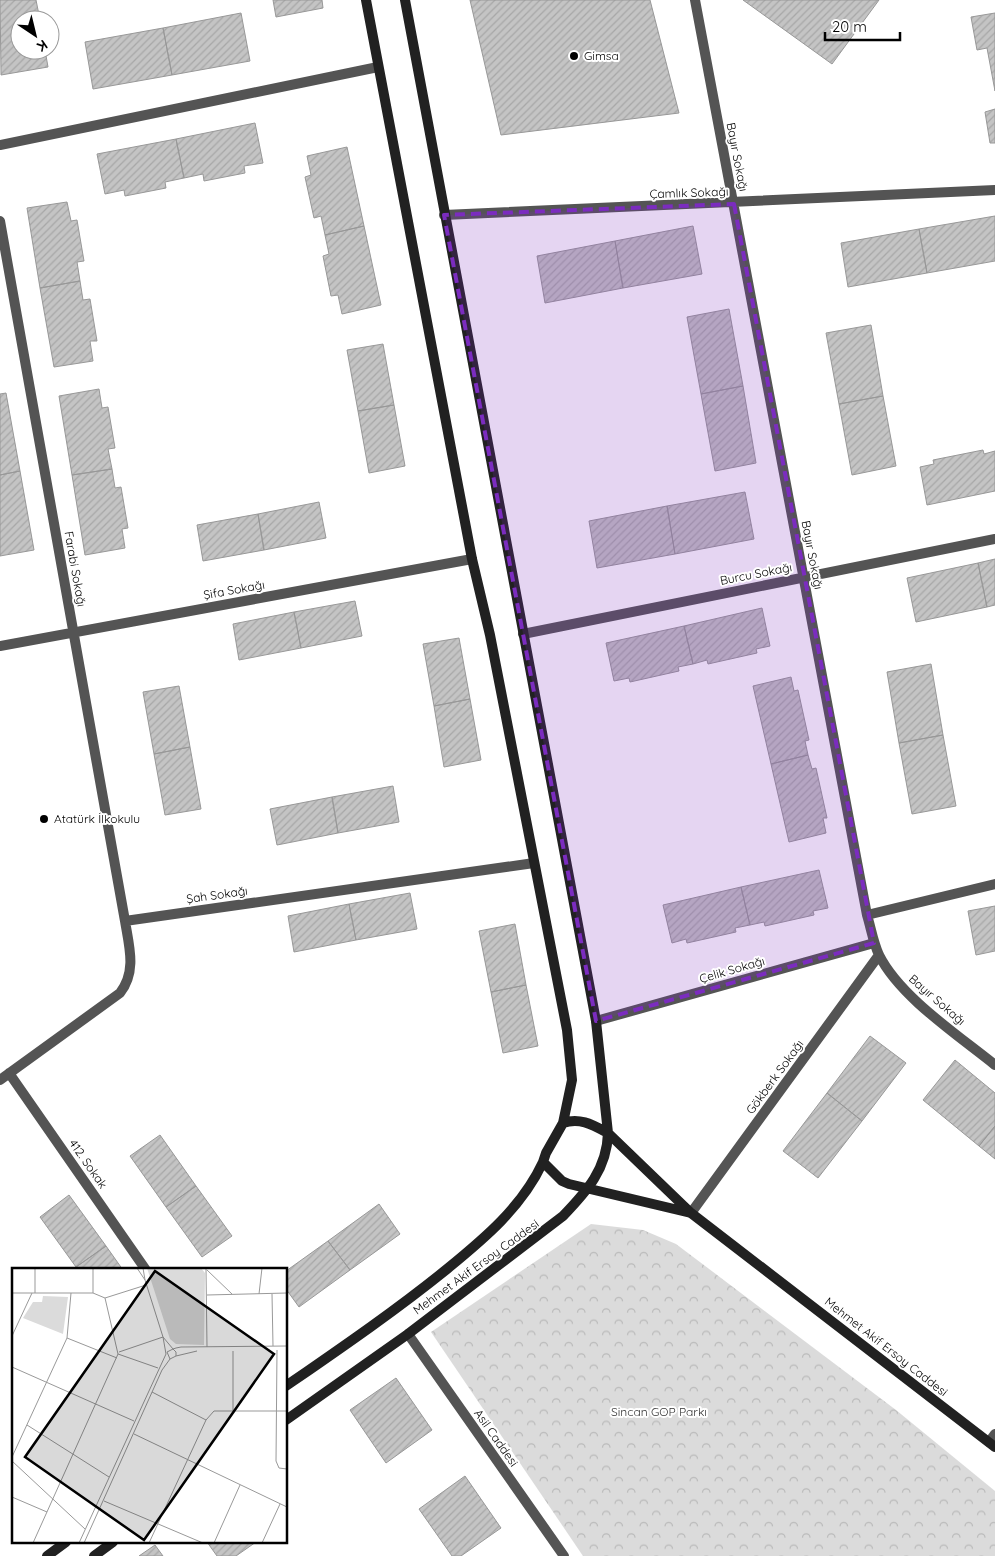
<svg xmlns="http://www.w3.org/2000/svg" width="995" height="1556" font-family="Quicksand,sans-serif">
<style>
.forest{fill:url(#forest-crowns)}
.building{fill:url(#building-hatch);stroke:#989898}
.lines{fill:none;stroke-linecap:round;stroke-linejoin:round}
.minor{stroke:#545454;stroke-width:10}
.tertiary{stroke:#545454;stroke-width:10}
.secondary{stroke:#212121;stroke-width:10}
.marked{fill:#7b2cbf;fill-opacity:0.2;stroke:#7b2cbf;stroke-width:4;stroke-dasharray:10 6;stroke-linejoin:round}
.poi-dot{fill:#000;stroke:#fff;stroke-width:2}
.labels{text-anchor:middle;stroke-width:4;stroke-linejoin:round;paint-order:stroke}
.poi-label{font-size:12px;fill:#000;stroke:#fff;text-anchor:start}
.street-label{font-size:12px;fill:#000;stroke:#fff}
.park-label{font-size:12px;fill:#323232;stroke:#fff}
.inset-road{fill:none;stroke:#999;stroke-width:1}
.view{fill:#000;fill-opacity:0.15;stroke:#000;stroke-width:2.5}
.inset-edge{fill:none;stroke:#000;stroke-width:2.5}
</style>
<defs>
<pattern id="forest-crowns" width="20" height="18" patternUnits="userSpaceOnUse" patternTransform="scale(1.25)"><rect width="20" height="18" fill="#dbdbdb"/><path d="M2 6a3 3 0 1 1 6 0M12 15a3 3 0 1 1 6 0" fill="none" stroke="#bababa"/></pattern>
<pattern id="building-hatch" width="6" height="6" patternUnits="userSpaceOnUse" patternTransform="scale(1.25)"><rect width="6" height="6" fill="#c4c4c4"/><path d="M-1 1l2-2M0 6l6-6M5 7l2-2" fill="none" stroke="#a7a7a7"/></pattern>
</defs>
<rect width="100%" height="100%" fill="#fff"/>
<path class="forest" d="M591 1224 643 1230 676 1244 896 1410 995 1491V1556H583L431 1332Z"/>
<path class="building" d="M0 0H36L40 20H20V50H45L48 67 1 75Z
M273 0H322L323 8 276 17Z
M470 0H650L679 113 501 135Z
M743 0H879L832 64Z
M241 13 250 61 172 75 163 28Z
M995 13V91L987 48 977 50 971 17Z
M163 28 172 75 93 89 85 42Z
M995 109V143H990L985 112Z
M255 123 263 163 244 166 245 173 204 181 203 174 184 178 176 139Z
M176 139 184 178 165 182 166 188 125 196 124 190 105 194 97 154Z
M347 147 364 226 325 235 321 216 314 218 305 177 311 175 307 156Z
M67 202 71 221 77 220 84 261 77 262 80 281 40 288 27 208Z
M995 216V261L927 273 919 229Z
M364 226 381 305 342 314 338 295 331 296 323 256 329 254 325 235Z
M693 226 702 274 623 288 615 241Z
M919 229 927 273 848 287 841 243Z
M615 241 623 288 545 303 537 256Z
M80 281 83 300 90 299 97 341H90L93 361 54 367 40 288Z
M729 309 743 386 701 394 687 317Z
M871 325 883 396 839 404 826 333Z
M383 344 394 405 358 411 347 350Z
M743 386 756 463 715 471 701 394Z
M99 389 102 408 108 407 115 448 108 449 112 469 72 475 59 396Z
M6 393 20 471 0 475V394Z
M883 396 896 466 852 475 839 404Z
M394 405 405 466 369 473 358 411Z
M983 450 984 454 995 451V491L927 505 920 467 934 464 933 460Z
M112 469 115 488 121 487 128 528 122 529 125 548 85 555 72 475Z
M20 471 34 550 0 556V475Z
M745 492 754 539 675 554 667 506Z
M319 502 326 538 264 550 258 514Z
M667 506 675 554 597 568 589 521Z
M258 514 264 550 203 561 197 525Z
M995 559V605L987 607 978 563Z
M978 563 987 607 916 622 907 578Z
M355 601 362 636 301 648 294 612Z
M762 608 770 646 756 649 757 653 708 664 707 660 693 664 684 626Z
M294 612 301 648 239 660 233 624Z
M684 626 693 664 678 667 679 671 630 682 629 678 614 681 606 643Z
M459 638 470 699 434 706 423 644Z
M931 664 943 735 899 743 887 672Z
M791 677 794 691 798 690 809 740 805 741 808 755 771 764 753 686Z
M179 686 190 747 154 754 143 692Z
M470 699 481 760 444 767 434 706Z
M943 735 956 806 912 814 899 743Z
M190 747 201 809 165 815 154 754Z
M808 755 812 769 816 768 827 818H823L826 833 789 842 771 764Z
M393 786 399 822 338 833 332 797Z
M332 797 338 833 277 845 270 809Z
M819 870 828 908 813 911 814 915 765 926 764 922 750 925 741 887Z
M741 887 750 925 735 928 736 932 687 943 686 939 672 943 663 905Z
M410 893 417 929 356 940 349 904Z
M349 904 356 940 294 952 288 916Z
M995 906V951L976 955 968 911Z
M515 924 526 985 491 992 479 931Z
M526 985 538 1046 503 1053 491 992Z
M870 1036 906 1063 862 1121 827 1093Z
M955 1060 995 1093V1126L979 1146 923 1100Z
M827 1093 862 1121 818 1178 783 1151Z
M995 1126V1159L979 1146Z
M160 1135 196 1186 166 1207 130 1156Z
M196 1186 232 1236 202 1257 166 1207Z
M69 1195 106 1246 76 1267 40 1217Z
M379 1204 400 1234 350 1270 328 1241Z
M328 1241 350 1270 299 1307 286 1289V1271Z
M106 1246 123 1270H78L76 1267Z
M396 1378 432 1430 386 1463 350 1410Z
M465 1476 501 1528 461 1556H452L419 1509Z
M207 1542H256L236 1556H217Z
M155 1545 163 1556H139Z"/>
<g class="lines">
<path class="minor" d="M695 0 867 915C871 928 873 942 879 955 900 997 958 1035 995 1065
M0 145 378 67
M444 215 995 190
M0 221 125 921
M523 634 995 539
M0 646 472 559
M867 915 995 884
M596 1021 874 943
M9 1073 146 1270
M0 1080 120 993C137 971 129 946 125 921L534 863
M691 1213 879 955
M989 1442 995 1434"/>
<path class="tertiary" d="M408 1334 564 1556"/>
<path class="secondary" d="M366 0 472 559 490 635 567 1030 572 1080 563 1123
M691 1213 995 1447
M286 1386C341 1348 395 1311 447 1269 485 1238 522 1207 543 1162
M286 1420 408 1334 563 1216C587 1191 607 1169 608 1133 593 1125 580 1117 563 1123L546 1153 543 1162 562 1181 569 1184 691 1213 608 1133 596 1021 405 0
M47 1556 66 1542
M94 1556 113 1542"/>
</g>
<path class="marked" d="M734 204 874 943 596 1021 444 215Z"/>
<g class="poi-dot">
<circle cx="574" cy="56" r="5"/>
<circle cx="44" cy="819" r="5"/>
</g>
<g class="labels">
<g class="poi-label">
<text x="584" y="60">Gimsa</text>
<text x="54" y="823">Atatürk İlkokulu</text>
</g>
<g class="street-label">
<text transform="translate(737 157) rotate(79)" y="4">Bayır Sokağı</text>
<text transform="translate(689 193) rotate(-2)" y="4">Çamlık Sokağı</text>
<text transform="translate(812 555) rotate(79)" y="4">Bayır Sokağı</text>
<text transform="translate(75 569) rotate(80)" y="4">Farabi Sokağı</text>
<text transform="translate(756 574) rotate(-11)" y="4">Burcu Sokağı</text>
<text transform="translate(234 590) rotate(-10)" y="4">Şifa Sokağı</text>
<text transform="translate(217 895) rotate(-8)" y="4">Şah Sokağı</text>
<text transform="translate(732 970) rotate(-16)" y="4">Çelik Sokağı</text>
<text transform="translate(937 1000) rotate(41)" y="4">Bayır Sokağı</text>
<text transform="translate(775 1077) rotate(-54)" y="4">Gökberk Sokağı</text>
<text transform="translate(88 1164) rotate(55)" y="4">412. Sokak</text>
<text transform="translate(476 1267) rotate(-36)" y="4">Mehmet Akif Ersoy Caddesi</text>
<text transform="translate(886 1347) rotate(38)" y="4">Mehmet Akif Ersoy Caddesi</text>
<text transform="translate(496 1438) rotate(55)" y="4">Asil Caddesi</text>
</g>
<g class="park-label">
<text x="659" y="1416">Sincan GOP Parkı</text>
</g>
</g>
<g transform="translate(12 1268)">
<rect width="275" height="275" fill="#fff"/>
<path d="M135 0H189L193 5 192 77 164 76 158 71ZM31 28 56 29 51 66 11 50 21 34H30Z" fill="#dbdbdb"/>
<path class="inset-road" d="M81 0V25M125 0 133 12 131 0M194 0 195 79M195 2 220 26M133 12 151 69M0 25H81L93 30 134 17M23 25V0M247 26 250 0M260 26 261 78M195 27 275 25M0 68 20 25M55 70 105 90M265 82 264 193 267 200 275 201M107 84 151 69M106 86 146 100M164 88 185 83M0 99 122 153M140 124 194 152 202 143H275M221 143V83M15 157 97 209M122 166 275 239M0 189 55 70 59 25M0 193 73 261M0 229 35 244M92 233 191 275M21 275 106 86 93 30M67 275 154 86 151 69 161 81 164 84V88L158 91 155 84 161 81 164 80 169 79 275 78M72 275 150 102 158 91M137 275 194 152M202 275 228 217M250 275 268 236"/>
<path class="view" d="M143 3 262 86 132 272 13 189Z"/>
<rect width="275" height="275" class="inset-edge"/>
</g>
<g transform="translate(35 35) rotate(145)"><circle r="24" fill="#ffffff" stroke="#999999"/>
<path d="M0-4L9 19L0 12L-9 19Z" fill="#000000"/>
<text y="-8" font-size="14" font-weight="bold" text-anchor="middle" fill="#000000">K</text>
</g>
<path d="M825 32v8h75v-8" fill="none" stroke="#000000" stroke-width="2.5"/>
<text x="832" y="32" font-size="15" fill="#000000" stroke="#ffffff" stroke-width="4" paint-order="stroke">20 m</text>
</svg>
